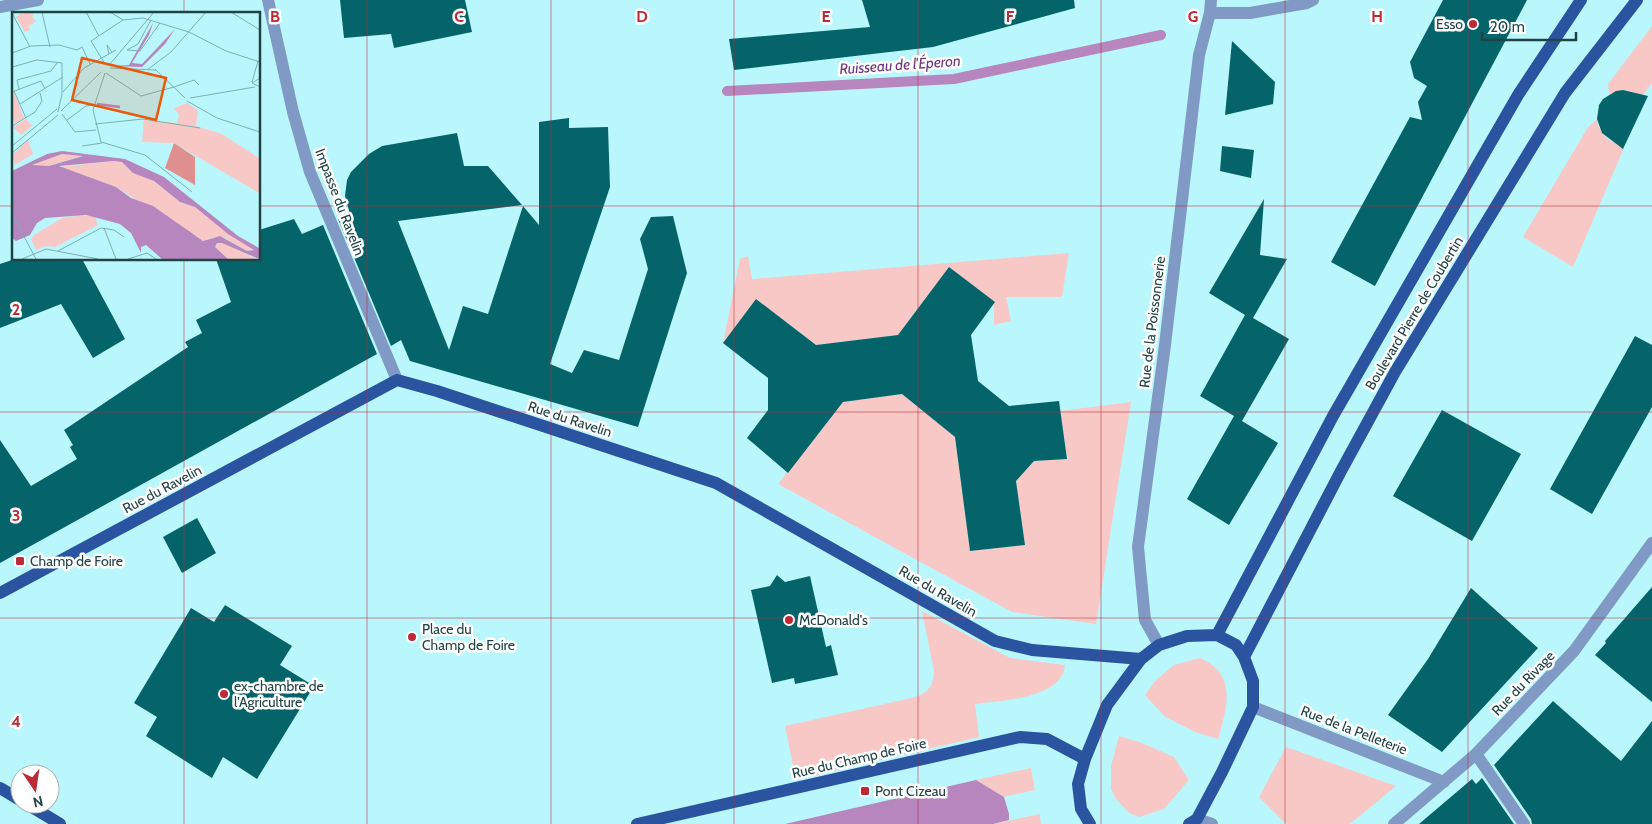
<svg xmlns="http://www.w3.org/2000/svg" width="1652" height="824" font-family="Cabin,sans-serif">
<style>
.green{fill:#f8c8c6}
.water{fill:#b786bf}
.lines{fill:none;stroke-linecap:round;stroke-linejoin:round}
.stream{stroke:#b786bf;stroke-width:10}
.building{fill:#04646a}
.minor{stroke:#819ac5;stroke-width:12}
.major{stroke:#2a53a0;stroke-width:12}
.grid{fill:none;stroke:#ba2a37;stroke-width:1;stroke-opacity:0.55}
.poi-dot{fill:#ba2a37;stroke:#fff;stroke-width:2}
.labels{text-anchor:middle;stroke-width:5;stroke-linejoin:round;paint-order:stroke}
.poi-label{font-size:14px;fill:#224345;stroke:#fff;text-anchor:start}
.street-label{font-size:14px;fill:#224345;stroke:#fff}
.water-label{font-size:15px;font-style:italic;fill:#6f347a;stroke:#fff}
.inset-river{fill:none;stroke:#b786bf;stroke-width:2.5}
.inset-road{fill:none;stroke:#7dafb3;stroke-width:1}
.view{fill:#e8590c;fill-opacity:0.15;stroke:#e8590c;stroke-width:2.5}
.inset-edge{fill:none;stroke:#224345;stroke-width:2.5}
.grid-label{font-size:16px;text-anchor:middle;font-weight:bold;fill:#ba2a37;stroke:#fff;stroke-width:5;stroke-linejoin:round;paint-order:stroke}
</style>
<rect width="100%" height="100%" fill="#baf7fc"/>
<path class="green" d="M1652 26V83L1643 95 1623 90 1609 94 1608 84Z
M1597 119C1599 135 1610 141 1624 148L1573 267 1523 237 1588 127Z
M1069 253 1062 297H1006L1011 321 994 325V302L949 267 898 335 816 345 756 299 723 343 740 259 748 256 752 279Z
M902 394 955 437 970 551 1025 545 1016 481 1034 461 1067 458 1060 411 1131 402 1096 624 1012 612 778 484 843 402Z
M922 611 1010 658 1065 665C1062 699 1002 700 975 704L979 737 796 780 785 726 916 697C928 692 934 685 934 671Z
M1200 658C1238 674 1227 708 1218 739L1195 732 1164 716 1145 695 1155 681 1174 665Z
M1119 736 1142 743 1174 757 1189 780 1164 809 1139 817 1129 813 1116 799 1111 789V766Z
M1286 747 1396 786 1350 824H1286L1259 797Z
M1031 768 1035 790 1004 797 976 780Z
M1040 814 1041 824H993Z"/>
<path class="water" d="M976 780 1004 797 1009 814V820L993 824H785Z"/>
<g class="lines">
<path class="stream" d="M727 91 954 79 1161 35"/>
</g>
<path class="building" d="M340 0H465L472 32 394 48 391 34 344 38Z
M862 0H1074L1075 8 933 47 734 70 729 39 870 27Z
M1443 0H1527L1375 286 1331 262 1410 117 1422 120 1418 102 1427 86 1414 78 1410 62Z
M1232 41 1275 82 1273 104 1225 115Z
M1623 90 1648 96 1623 149 1602 133 1597 119 1599 105 1603 99 1616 91Z
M569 118V128L608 127 610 187 550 364 572 373 584 350 619 360 648 269 640 239 651 217 673 216 687 273 638 427 410 361 401 340 391 346 338 219 350 214 345 196 347 180 351 172 369 154 382 146 457 133 464 166H488L522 205 398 221 449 350 463 306 488 314 523 206 539 225V122Z
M1222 146 1254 150 1251 178 1220 171Z
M1264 199 1260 255 1287 259 1253 318 1289 339 1242 421 1278 443 1229 525 1187 499 1234 416 1200 396 1245 315 1209 293Z
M294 219 302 234 323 225 377 354 0 563V440L31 486 77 459 70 447 73 445 64 430 188 347 185 342 202 333 196 320 231 302 216 259H259V230Z
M15 259H82L125 339 93 358 61 304 0 328V264Z
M949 267 995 302 971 335 978 381 1009 406 1059 401 1067 459 1034 461 1016 481 1025 545 970 551 955 437 902 394 843 402 788 473 747 438 768 410V378L723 343 756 299 816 345 898 335Z
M1635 336 1652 345V407L1592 514 1550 489Z
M1442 410 1521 454 1472 541 1393 496Z
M197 518 216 553 182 573 163 537Z
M777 575 785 582 810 576 826 647 831 645 838 675 795 684 794 678 772 683 751 590 770 586Z
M1652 587V702L1595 655 1606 643 1605 641Z
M1471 588 1538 648 1442 752 1388 715 1428 659Z
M225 605 292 646 280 665 314 686 257 779 223 757 212 778 146 736 157 717 134 703 191 608 214 622Z
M1553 701 1621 761 1652 721V824H1532L1531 819 1494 765Z
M1482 778 1514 824H1419L1472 779 1476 784Z"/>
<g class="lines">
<path class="minor" d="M268 0 293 112 310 172 397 380
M0 7 38 0
M1210 13H1250L1307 3 1313 0
M1159 645 1145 620 1138 547 1165 345 1199 55 1210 13 1211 0
M1253 707 1444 782
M1476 754 1524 824
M1197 819 1212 824
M1394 824 1476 754 1574 651 1652 543"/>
<path class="major" d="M0 593 397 380 437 391 716 483 995 641 1032 650 1141 659
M1217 635 1333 416 1518 95 1581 0
M1244 657 1341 471 1395 372 1565 93 1637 0
M0 788 20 800
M27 804 60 824
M637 824 1020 737 1047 739 1085 759
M1090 824 1081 809 1078 784 1085 759 1107 705 1141 659 1159 645 1187 636 1217 635 1236 645 1244 657 1253 681V707L1222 772 1197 819 1189 824"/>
</g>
<path class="grid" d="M184 0V14M367 0V824M551 0V824M734 0V824M918 0V824M1101 0V824M1285 0V824M1468 0V824M0 206H14M259 206H1652M184 259V824M0 412H1652M0 618H1652"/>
<g class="poi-dot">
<circle cx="1473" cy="24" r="5"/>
<rect x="15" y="556" width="10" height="10" rx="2.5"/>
<circle cx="789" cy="620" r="5"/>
<circle cx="412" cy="637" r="5"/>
<circle cx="224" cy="694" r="5"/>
<rect x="860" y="786" width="10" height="10" rx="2.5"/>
</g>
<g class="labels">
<g class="poi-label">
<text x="1463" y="29" text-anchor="end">Esso</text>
<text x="30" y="566">Champ de Foire</text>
<text x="799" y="625">McDonald's</text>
<text x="422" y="634">Place du<tspan x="422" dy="16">Champ de Foire</tspan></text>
<text x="234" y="691">ex-chambre de<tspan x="234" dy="16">l'Agriculture</tspan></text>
<text x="875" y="796">Pont Cizeau</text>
</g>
<g class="street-label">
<text transform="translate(340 202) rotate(69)" y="5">Impasse du Ravelin</text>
<text transform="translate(1414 313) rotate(-59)" y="5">Boulevard Pierre de Coubertin</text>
<text transform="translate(1152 322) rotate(-83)" y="5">Rue de la Poissonnerie</text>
<text transform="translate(570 419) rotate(18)" y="5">Rue du Ravelin</text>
<text transform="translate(162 489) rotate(-28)" y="5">Rue du Ravelin</text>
<text transform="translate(938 591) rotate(30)" y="5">Rue du Ravelin</text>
<text transform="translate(1523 683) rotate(-46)" y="5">Rue du Rivage</text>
<text transform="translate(1354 730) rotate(21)" y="5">Rue de la Pelleterie</text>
<text transform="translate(859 758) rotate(-13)" y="5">Rue du Champ de Foire</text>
</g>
<g class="water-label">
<text transform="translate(900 65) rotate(-4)" y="5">Ruisseau de l'Éperon</text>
</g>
</g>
<g transform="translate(12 12)">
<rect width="248" height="248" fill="#baf7fc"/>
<path d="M11 0H22L20 4 24 9 16 15 18 18 13 20 4 5ZM2 80 12 106 3 111 0 105ZM175 91 186 98 184 114 210 122 247 146V181L162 131 130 130 132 108 165 111 167 103 162 96ZM14 107 20 114 9 123 1 115ZM16 128 21 142 3 153 0 143ZM50 142 72 143 37 154 20 153ZM102 149 110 150 117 157 142 169 168 190 183 195 216 222 243 237 235 239 213 226 202 225 191 229 104 175 47 155ZM64 204H83L86 213 43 235 34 234 24 238 19 227 22 223 50 206ZM205 231H213L244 247H216L203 235Z" fill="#f8c8c6"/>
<path d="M162 131 183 145V173L153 156Z" fill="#df8f8d"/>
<path d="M141 11 137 23 120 51 130 52 163 17 153 32 130 55 102 54 117 53ZM50 139 113 147 152 165 226 224 247 236V247L210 231H205L203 235 216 247H150L134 233 129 235V241L119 221 108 212 74 203 33 206 25 211 18 223 4 229 0 226V159L35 142ZM50 142 71 144 37 154 20 153ZM102 149 110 150 121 161 142 169 168 190 183 195 216 222 242 238 235 239 208 224 191 229 141 194 119 186 104 175 47 154Z" fill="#b786bf" fill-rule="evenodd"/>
<path class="inset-river" d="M85 92 108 95"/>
<path class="inset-road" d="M30 0 38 35M74 0 87 24M98 0 111 8M219 0 248 18M0 1 18 35M177 20 214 39 248 50M115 38 128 39 148 11M115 38 126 32 139 8M0 41 19 34 47 33 65 38 70 35 78 52M97 42 95 33 100 40M93 52 79 29 111 8 131 6 177 20M98 52 142 0M0 55 25 48 50 51V82L46 100M98 56 144 58M143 57 173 86M135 58 159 40 194 0M93 61 81 98 89 130 133 143 180 180M94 61 129 84 162 75M248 66 240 71 248 75M240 70 246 49M162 75 182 68 187 73M7 77 5 68 39 59 45 51M2 79 14 106M0 80 29 69 33 77M51 80 72 56 104 38M178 86 243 75M175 89 205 106 248 120M8 92 51 65M49 99 89 60M50 102 63 120 84 118M55 108 74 94 83 93M83 112 131 107 188 116M0 114 23 100 30 89 28 81M0 134 45 97M70 134 90 131M0 141 46 103M0 202 24 247M92 216 104 247M46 239 89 216 102 218 112 225M10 247 34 237 86 247M116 247 135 241 144 247"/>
<path class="view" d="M70 46 154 66 144 108 60 88Z"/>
<rect width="248" height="248" class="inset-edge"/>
</g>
<g class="grid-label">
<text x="275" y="22">B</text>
<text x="459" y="22">C</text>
<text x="642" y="22">D</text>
<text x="826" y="22">E</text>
<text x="1010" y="22">F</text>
<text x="1193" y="22">G</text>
<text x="1377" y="22">H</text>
<text x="16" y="315">2</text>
<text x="16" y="521">3</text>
<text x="16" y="727">4</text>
</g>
<g transform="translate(35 789) rotate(167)"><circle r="24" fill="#ffffff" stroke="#a7b4b5"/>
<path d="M0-4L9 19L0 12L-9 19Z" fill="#ba2a37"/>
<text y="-8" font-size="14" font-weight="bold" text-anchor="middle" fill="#224345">N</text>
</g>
<path d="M1482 32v8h94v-8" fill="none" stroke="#224345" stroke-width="2.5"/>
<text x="1490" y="32" font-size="15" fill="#224345" stroke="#ffffff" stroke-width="4" paint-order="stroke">20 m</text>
</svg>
